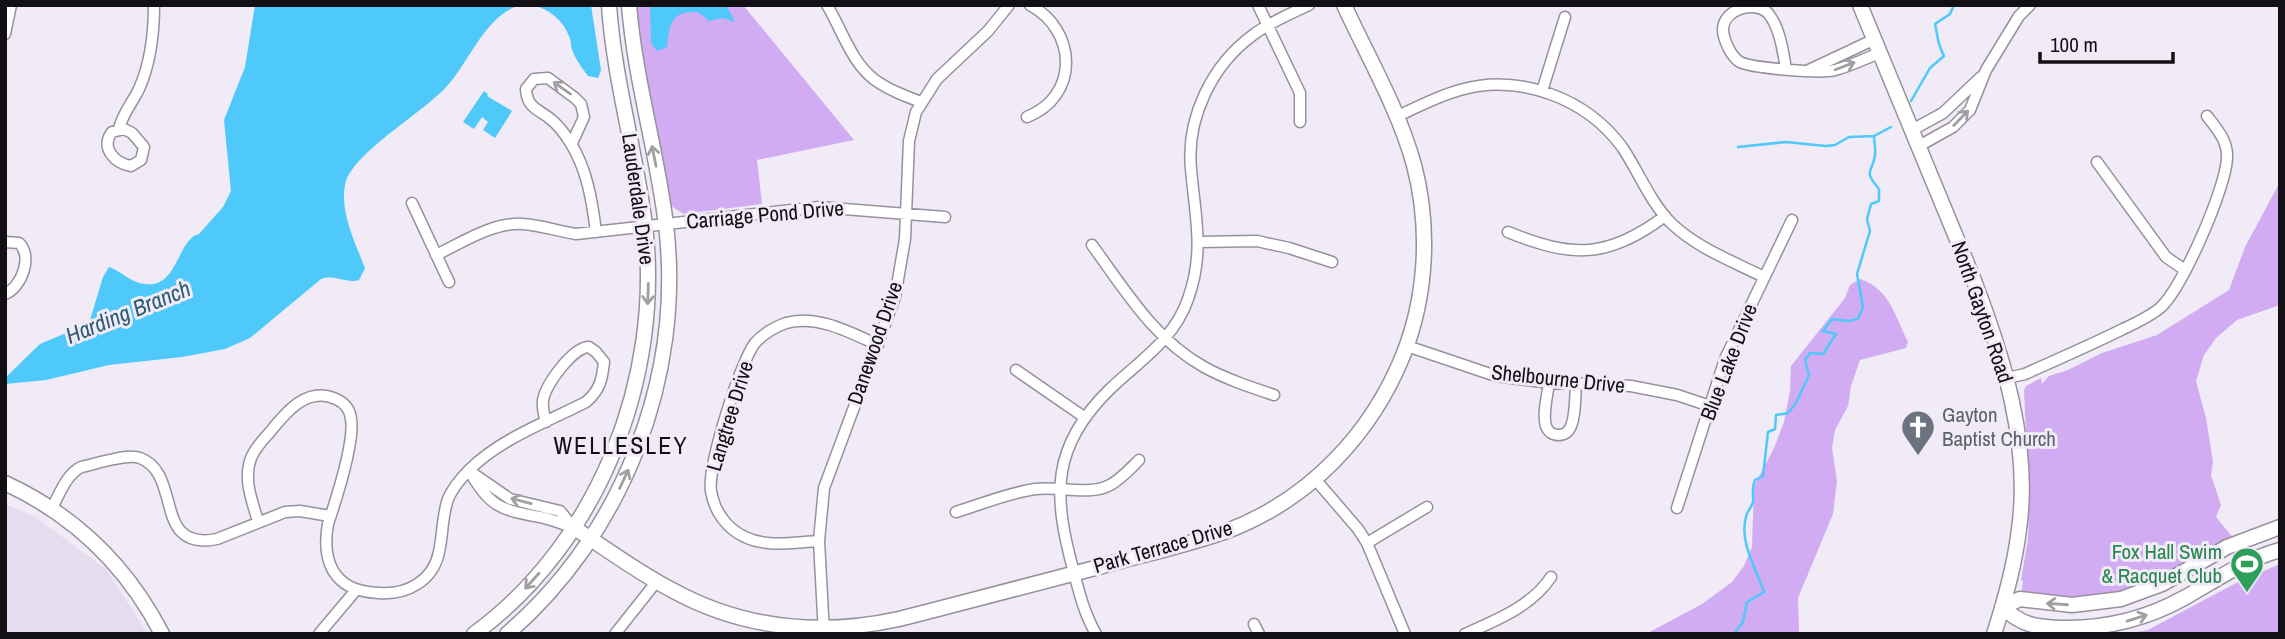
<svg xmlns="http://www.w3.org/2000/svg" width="2285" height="639" font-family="'Archivo Narrow',sans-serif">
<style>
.built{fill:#e6dcf0}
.green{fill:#d1acf2}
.water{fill:#4ec9f9}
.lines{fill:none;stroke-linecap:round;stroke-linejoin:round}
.stream{stroke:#4ec9f9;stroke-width:2.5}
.street-casing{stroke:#97919d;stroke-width:13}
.secondary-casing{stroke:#97919d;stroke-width:17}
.street{stroke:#fff;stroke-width:10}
.secondary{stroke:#fff;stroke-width:14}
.oneway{stroke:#a19fa1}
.labels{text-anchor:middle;stroke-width:6;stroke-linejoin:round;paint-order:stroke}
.street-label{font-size:21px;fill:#131015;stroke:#f1eaf7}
.worship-label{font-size:21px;fill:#5b616d;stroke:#f1eaf7;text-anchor:start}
.leisure-label{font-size:21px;fill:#27864d;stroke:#f1eaf7;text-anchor:end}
.water-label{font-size:23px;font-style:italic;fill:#2b5c70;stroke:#f1eaf7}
.quarter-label{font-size:24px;letter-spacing:2px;fill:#131015;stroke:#f1eaf7}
</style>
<rect width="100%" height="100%" fill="#f1eaf7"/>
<path class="built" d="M5 504 34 516 106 569 148 634H5Z"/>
<path class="green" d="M638 5H743L854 140 757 160 762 204 684 214 671 206 638 32Z
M2280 182V305L2237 320 2216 338 2204 355 2196 381 2206 418 2213 462 2211 475 2221 505 2216 517 2234 539 2161 582 2081 602 2025 594 2022 590 2023 581 2021 580 2028 539 2029 508 2024 390 2026 386 2041 378 2042 384 2049 376 2068 370 2102 353 2157 335 2229 290 2245 247Z
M1860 279C1890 289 1895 316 1908 342L1906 348 1860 360 1851 386 1848 406 1835 430 1832 448 1837 481 1833 514 1798 598 1799 634H1646L1702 604 1732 582 1744 566 1752 547 1754 486 1774 448 1784 422 1790 391 1791 366 1845 298 1850 285Z
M2280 564V634H2123L2148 630 2236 583Z"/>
<path class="water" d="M255 5H522C487 12 470 61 447 86 423 113 357 150 346 181 338 208 355 243 365 268L359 280C346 284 335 274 321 279L250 338 225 349 182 357 109 365 46 380 5 384V378L40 344 85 325 90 320 103 277 109 267C121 271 131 283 145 284 178 289 177 239 199 234L223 207 231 191 224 120 245 67Z
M532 5H591L601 70 598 78 588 76C583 69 576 60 573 52 570 47 572 41 569 36 563 20 549 9 532 5Z
M650 5H726L735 22 723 18 709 21 698 12C670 11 670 24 667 47L657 51 651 43Z
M484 91 488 94 487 96 512 111 495 138 483 130 488 122 482 117 474 129 463 122Z"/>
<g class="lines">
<path class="stream" d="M1911 101 1930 68 1944 56C1937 43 1938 37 1935 24L1950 14 1954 5
M1738 147 1786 142 1826 146 1835 145 1849 137 1874 136 1891 127
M1734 634 1743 622 1747 602 1764 592C1756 568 1739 542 1746 517 1747 511 1752 507 1753 502 1754 493 1751 488 1755 480L1763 476 1768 432 1775 429 1776 415 1788 413 1796 403 1809 375 1805 360 1810 353 1823 354 1836 334 1823 331 1832 319 1848 321 1858 319 1863 307 1857 274 1870 231 1867 219 1871 204 1879 201V189C1862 169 1873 173 1875 155 1876 149 1874 142 1874 136"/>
<g class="street-casing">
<path id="street" d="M827 5C842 30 851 62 875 80 889 90 905 96 921 102
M1258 5 1300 93V122
M5 34 11 5
M1786 69C1783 51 1780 28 1768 13 1755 0 1724 9 1723 29 1723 39 1731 57 1740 62 1751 68 1822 74 1835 70 1851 66 1866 58 1880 53
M1809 70 1875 39
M1542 91 1565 17
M1027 117C1080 96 1077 30 1030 5
M1396 117C1417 107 1438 96 1460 90 1519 73 1586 98 1622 147 1639 172 1650 202 1671 223 1697 248 1732 261 1764 277
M119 129C122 114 133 102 139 89 151 62 154 34 154 5
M124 129 132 133 144 147 141 160 131 166C114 163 100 147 112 132Z
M1912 130 1943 113 1981 77
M572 143 584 117 581 104 575 98 548 78 534 79 526 89C527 106 535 108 548 117 556 123 565 134 570 142 587 169 592 200 596 232
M1919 146 1953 127 1970 110 1986 70 2019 16 2030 5
M2097 162 2166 257 2185 270
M412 203 449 282
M1508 232C1572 258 1608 259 1665 216
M5 242 19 243C33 256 22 287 5 294
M1199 242 1257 241 1289 248 1332 262
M1092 245C1125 290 1154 339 1204 367 1226 379 1250 387 1274 395
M436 255C461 243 493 222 522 224 540 225 558 231 576 234L819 207 945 217
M1407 346 1496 376 1543 382 1631 386 1677 395 1710 406
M1016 370 1084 417
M2007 378 2025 374C2058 359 2091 345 2123 329 2136 323 2149 317 2160 308 2182 289 2226 188 2227 158 2228 141 2217 129 2207 116
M1549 382C1548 394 1542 414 1546 426 1550 438 1567 438 1571 426 1576 414 1575 396 1576 382
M469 470C489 507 501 510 540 517 551 519 562 524 573 527
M471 472 510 499 560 511 573 527
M1315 479 1358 529 1367 543 1405 634
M52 508C60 493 66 475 81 467 96 464 127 453 140 458 183 474 152 552 217 539L285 512 300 511 330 516
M1677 508 1725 359 1792 220
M956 512C982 504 1008 493 1035 489 1058 486 1090 496 1110 485 1121 479 1130 469 1139 460
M258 521C252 501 243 479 251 458 255 448 263 440 270 432 286 412 307 386 336 399 345 403 350 409 351 419 355 442 336 500 328 524 325 540 325 561 336 575 347 589 362 592 379 593 407 595 433 581 439 552 443 534 442 516 448 499 453 487 461 478 470 469 502 438 547 422 586 402 600 390 602 380 604 362L596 352 589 347C573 347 546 384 543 400 542 408 544 415 546 422
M819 541C795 542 768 548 745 537 727 529 714 511 711 491 707 468 740 362 755 343 763 334 775 327 786 323 817 314 851 333 878 345
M1367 543 1427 507
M1254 624 1259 634
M319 634 356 590
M615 634 657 581
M824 634 819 541 824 488 895 297 905 239 909 141 916 112 937 79 988 31 1009 5
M1096 634C1084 613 1079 592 1073 569 1053 495 1051 447 1109 390 1139 361 1174 340 1188 299 1205 252 1195 216 1191 169 1186 118 1212 65 1253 35 1270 22 1290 14 1309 5
M1465 634C1497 620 1532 606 1551 577"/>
</g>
<g class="secondary-casing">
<path id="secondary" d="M1860 5 1973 278C2003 356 2031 444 2019 529 2015 564 2005 600 1994 634
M5 483C74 515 127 566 162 634
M573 527C605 548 637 572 672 590 743 629 821 636 899 619 966 602 1033 584 1099 567 1141 555 1185 546 1227 531 1309 500 1372 434 1404 353 1427 294 1430 226 1414 165 1399 110 1368 57 1344 5
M2280 527 2227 547 2162 584 2121 599 2072 605 2020 599 2002 607C2022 625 2034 627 2061 628 2104 629 2146 619 2184 598 2216 580 2244 560 2280 550
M474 634C599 543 663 377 645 226 636 152 614 80 609 5
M507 634C623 534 684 377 666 225 657 151 635 80 629 5"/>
</g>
<use href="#street" class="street"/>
<use href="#secondary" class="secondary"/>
</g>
<defs><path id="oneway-shaft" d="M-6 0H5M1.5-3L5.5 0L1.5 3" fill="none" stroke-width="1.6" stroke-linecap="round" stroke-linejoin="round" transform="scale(1.75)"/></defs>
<g class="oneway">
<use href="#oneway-shaft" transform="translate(1845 66) rotate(-21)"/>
<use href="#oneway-shaft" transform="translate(562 88) rotate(-145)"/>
<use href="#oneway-shaft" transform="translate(1961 118) rotate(-46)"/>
<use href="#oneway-shaft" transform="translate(654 156) rotate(-101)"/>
<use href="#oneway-shaft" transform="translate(648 294) rotate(92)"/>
<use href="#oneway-shaft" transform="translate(624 479) rotate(-65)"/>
<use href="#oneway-shaft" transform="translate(521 501) rotate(-165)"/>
<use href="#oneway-shaft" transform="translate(532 581) rotate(132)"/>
<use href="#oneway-shaft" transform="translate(2057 604) rotate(-176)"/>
<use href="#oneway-shaft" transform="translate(2137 618) rotate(-17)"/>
</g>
<defs>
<g id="church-pin" transform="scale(1.75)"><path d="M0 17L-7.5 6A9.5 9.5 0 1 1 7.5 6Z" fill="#6b7280" stroke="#f1eaf7"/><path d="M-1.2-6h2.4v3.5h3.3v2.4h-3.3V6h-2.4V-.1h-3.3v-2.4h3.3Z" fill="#fff"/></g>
<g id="stadium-pin" transform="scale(1.75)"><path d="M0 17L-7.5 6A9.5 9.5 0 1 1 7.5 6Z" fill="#2e9e5b" stroke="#f1eaf7"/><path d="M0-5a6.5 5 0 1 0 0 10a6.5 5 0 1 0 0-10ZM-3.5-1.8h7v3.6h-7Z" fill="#fff"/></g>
</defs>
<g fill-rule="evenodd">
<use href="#church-pin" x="1918" y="427"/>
<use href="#stadium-pin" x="2247" y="564"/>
</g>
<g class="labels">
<g class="street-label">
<text transform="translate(638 199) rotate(82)" y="7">Lauderdale Drive</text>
<text transform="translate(765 215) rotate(-5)" y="7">Carriage Pond Drive</text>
<text transform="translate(1982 312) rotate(71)" y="7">North Gayton Road</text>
<text transform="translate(875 343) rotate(-71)" y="7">Danewood Drive</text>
<text transform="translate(1729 362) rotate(-69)" y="7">Blue Lake Drive</text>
<text transform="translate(1558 379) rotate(6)" y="7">Shelbourne Drive</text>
<text transform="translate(730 416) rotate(-73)" y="7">Langtree Drive</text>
<text transform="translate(1163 547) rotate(-16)" y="7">Park Terrace Drive</text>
</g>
<g class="worship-label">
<text x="1942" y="422">Gayton<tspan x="1942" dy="24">Baptist Church</tspan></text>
</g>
<g class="leisure-label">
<text x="2222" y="559">Fox Hall Swim<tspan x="2222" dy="24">&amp; Racquet Club</tspan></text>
</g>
<g class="water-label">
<text transform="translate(128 312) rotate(-22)" y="8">Harding Branch</text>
</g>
<g class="quarter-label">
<text x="621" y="454">WELLESLEY</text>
</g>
</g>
<rect width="2285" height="639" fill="none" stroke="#131015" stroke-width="14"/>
<path d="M2040 52v10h133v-10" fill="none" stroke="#131015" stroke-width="3.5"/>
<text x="2050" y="52" font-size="21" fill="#131015" stroke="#f1eaf7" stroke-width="5" paint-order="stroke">100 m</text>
</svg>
